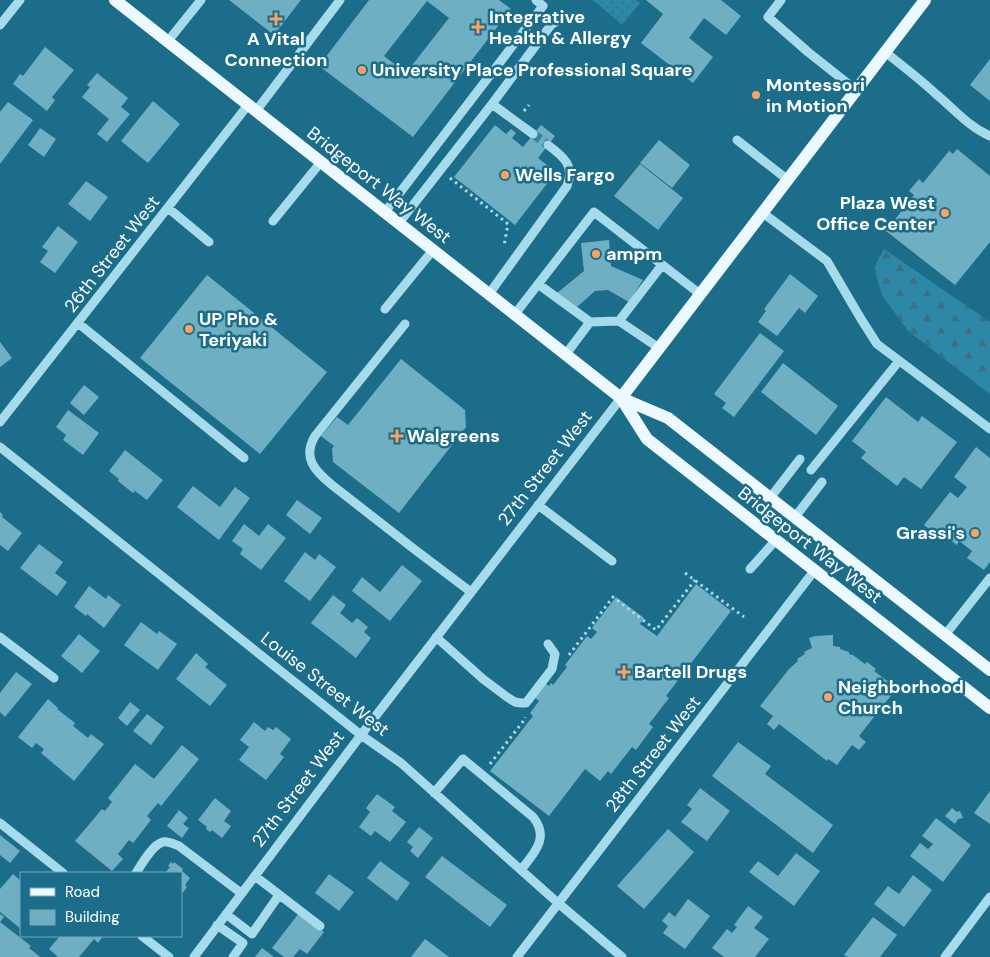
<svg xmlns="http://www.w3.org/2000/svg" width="990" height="957" font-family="'DM Sans',sans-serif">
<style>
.grass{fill:url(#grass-dots)}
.forest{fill:url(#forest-firs)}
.building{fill:#6fafc4;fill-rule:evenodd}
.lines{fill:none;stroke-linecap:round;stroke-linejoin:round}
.minor-tunnel{stroke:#3e839c;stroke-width:9;stroke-dasharray:9 4.5;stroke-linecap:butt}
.path{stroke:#a6dbec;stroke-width:3;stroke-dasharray:2.5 4;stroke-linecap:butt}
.minor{stroke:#a6dbec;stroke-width:9}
.major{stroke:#ecf9ff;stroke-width:12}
.poi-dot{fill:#fda263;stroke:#1c6d8a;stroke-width:2}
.labels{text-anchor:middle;stroke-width:5;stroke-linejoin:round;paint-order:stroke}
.poi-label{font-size:18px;font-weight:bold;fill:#fff;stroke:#1c6d8a;text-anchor:start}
.street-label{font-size:18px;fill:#fff;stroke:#1c6d8a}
</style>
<defs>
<pattern id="grass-dots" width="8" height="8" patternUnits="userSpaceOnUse" patternTransform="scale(1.25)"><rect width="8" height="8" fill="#2c88a6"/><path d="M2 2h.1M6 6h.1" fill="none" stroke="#397082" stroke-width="1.8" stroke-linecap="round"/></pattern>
<pattern id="forest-firs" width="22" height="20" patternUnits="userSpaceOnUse" patternTransform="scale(1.25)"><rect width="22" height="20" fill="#2c88a6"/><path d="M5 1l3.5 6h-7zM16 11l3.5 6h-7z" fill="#397082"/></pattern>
</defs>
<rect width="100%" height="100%" fill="#1c6d8a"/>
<path class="grass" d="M593 0H636L640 3 622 25Z"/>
<path class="forest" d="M884 249 990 322V394L908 331 882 295 874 268Z"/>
<path class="building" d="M229 0H301L274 35Z
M369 0H499L511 9 413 137 319 66ZM427 1 449 18 406 73 384 56Z
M646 0H721L741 16 726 35 704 18 689 38 713 57 693 83 641 43 663 14Z
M45 47 74 70 52 97 55 100 47 111 13 84 20 74 23 76Z
M990 59V101L970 85Z
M97 73 128 98 121 107 130 114 107 142 97 134 109 119 82 97 90 87 87 85Z
M153 101 180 124 148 163 121 141Z
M8 102 33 120 0 164V112Z
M495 125 506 134 511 129 516 133 512 138 523 147 541 125 555 136 538 158 556 172 515 225 454 177Z
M40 128 56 139 44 157 28 145Z
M659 140 690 165 672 188 640 163Z
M957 149 990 176V242L955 285 886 231 914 195 909 191 919 179 923 183 949 151 953 154Z
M640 164 683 198 658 230 614 196Z
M86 181 108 197 90 221 68 204Z
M58 226 78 242 55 273 40 262 48 251 42 247Z
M609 240 611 266 643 280 629 302 608 290 595 291 577 307 557 293 584 271 581 243Z
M790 274 818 296 805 313 799 308 777 336 758 322 766 311 764 309Z
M207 275 327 372 260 454 140 358Z
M760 333 784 351 734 417 722 408 726 403 714 394Z
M0 342 12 358 0 367Z
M401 359 465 410 466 427 399 513 333 462 332 449 334 446 321 436 337 417 348 425Z
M783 363 838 406 816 435 761 392Z
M84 385 99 397 84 415 70 403Z
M886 397 918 422 922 416 957 442 921 489 904 477 897 486 861 458 866 452 852 441Z
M68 410 99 433 83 455 63 440 66 435 56 427Z
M976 447 990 458V562L984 570 967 558 972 551 959 541 957 545 940 533 937 535 924 525 950 492 958 498 967 487 954 477Z
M125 450 163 480 147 500 135 491 133 493 118 481 119 479 109 471Z
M193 486 220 507 235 487 250 498 219 540 177 507Z
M297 500 322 518 310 534 286 515Z
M0 512 3 515 2 517 22 533 8 551 0 545Z
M244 524 259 536 268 524 286 538 261 570 240 554 243 549 232 541Z
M39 544 63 562 55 573 67 582 57 596 20 568Z
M305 552 315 560 319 554 336 567 310 601 284 581Z
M402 565 422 581 390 621 352 591 362 577 380 592Z
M696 584 731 611 666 696 669 698 649 724 653 727 636 750 632 747 611 774 608 771 600 781 585 769 549 816 490 771 533 716 530 713 539 701 530 694 541 680 549 686 551 683 553 685 567 667 565 665 587 636 591 639 597 632 592 628 616 597 644 618 640 624 657 636Z
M89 586 106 599 108 595 121 605 104 628 87 614 86 616 74 607Z
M333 595 346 605 340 613 352 623 357 618 368 627 364 632 371 638 356 658 311 623Z
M141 622 157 634 159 631 177 644 158 670 124 645Z
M79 634 100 651 82 673 61 656Z
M833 635V646L840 647V649L849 652V654L853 655 865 664 867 662 876 669 874 671 897 688 859 736 866 742 859 750 852 745 837 765 828 759 827 761 779 724 774 730 767 724 773 716 760 706 789 669 798 661 797 659 805 654 804 652 812 648 809 638 816 636Z
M196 653 208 664 205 667 227 685 210 706 176 679Z
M16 672 32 684 5 717 0 712V693Z
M48 699 58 708 57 709 75 723 73 726 88 738 91 734 104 744 74 781 41 753 44 749 36 743 32 748 18 737Z
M130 702 140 710 127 726 118 718Z
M147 714 164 727 151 745 133 731Z
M254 722 265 731 268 727 273 730 276 727 291 739 280 754 284 757 266 780 239 760 249 747 240 740Z
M738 742 771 766 765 774 833 825 813 853 712 776Z
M182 745 199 759 161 806 158 803 147 816 151 820 133 843 129 840 118 854 123 859 112 871 75 841 102 809 105 811 112 802 108 798 135 764 154 779Z
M700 788 730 811 707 841 681 822 692 809 687 805Z
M990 791V824L974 813Z
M377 794 395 807 392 811 406 822 390 842 375 831 371 836 359 827 370 812 366 808Z
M215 798 231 811 224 821 231 826 222 838 212 830 210 832 206 829 207 827 198 820Z
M952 808 957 812 960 811 963 818 958 819 955 824 945 816Z
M179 810 188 818 183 824 189 828 182 838 167 826Z
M936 818 971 845 943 882 910 856 920 843 928 849 933 844 922 836Z
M419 827 433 838 418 858 410 851 413 847 407 842Z
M668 829 694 852 644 909 617 886Z
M0 835 20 851 10 863 0 855Z
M796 853 820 871 794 906 749 872 758 861 778 876Z
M442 856 507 905 490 927 425 877Z
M380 861 410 883 397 901 367 878Z
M171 862 173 864 174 862 183 869 182 871 190 878 185 885 187 887 181 895V873H165L170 867 168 866Z
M13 874 21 881V929L0 912V889Z
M329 874 354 892 339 911 315 893Z
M913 875 932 890 904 927 874 904 888 886 899 894Z
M688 899 710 916 685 949 663 933 668 926 662 921 669 912 675 917Z
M748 906 763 917 754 928 769 939 755 957H724L712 948 727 929 732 933 737 927 734 925Z
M299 913 324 932 307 954 300 949 293 957H284L272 948Z
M0 914 4 917 0 922 31 946 29 948 40 957H0Z
M873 917 897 935 880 957H848L844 955Z
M60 936H103L98 943 94 939 79 957H58L49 949Z
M425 939 449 957H411Z
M262 948 274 957H255Z"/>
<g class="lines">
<path class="minor-tunnel" d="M533 134 548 145"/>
<path class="path" d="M524 111 529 105
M450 178 508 224 504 246
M685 573 744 617
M569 655 613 597 656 630 695 580
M490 764 525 719V717"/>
<path class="minor" d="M781 0 768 17 808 52 856 90
M0 25 20 0
M168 41 201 0
M885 52C903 66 921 80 937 95 954 109 969 127 990 136
M492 104 533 134
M256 111 340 0
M737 140 788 180
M168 208 209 242
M385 212 543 6 536 0
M763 213 827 261 861 319 877 344 990 429
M273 221 321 162
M399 223 492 104 551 25 556 22
M538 284 590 322
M489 294 567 186C575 166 564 157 548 145
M385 309 433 250
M515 314 594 212 700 294
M619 321 662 265
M78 323 244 458
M405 324 315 436C302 458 315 471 332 485L414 549 471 592
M566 354 590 322 619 321 659 348
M0 422 248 105
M0 447 361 735 401 763 558 903 622 957
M811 470 899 361
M770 498 800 459
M538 505 612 561
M795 517 822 482
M750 569 776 540
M945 635 990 578
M0 637 54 678
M436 637 483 679 507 697 515 702 521 703H526L552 669 555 654 548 644
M434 793 463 759 533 817C550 838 534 853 521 870
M0 823 63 873
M136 873C141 865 153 844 163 842 168 841 174 844 179 846L241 893
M255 876 320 926
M226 914 252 934 279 895
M217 925 243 943 233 957
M142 936 169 957
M194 957 361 735 621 398
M517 957 814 571
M945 957 990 897"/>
<path class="major" d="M115 0 621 398 668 418 990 670
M621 398 925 0
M621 398 647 439 990 708"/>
</g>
<g class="poi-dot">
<path d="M273.5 11.5h5v5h5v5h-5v5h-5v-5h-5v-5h5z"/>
<path d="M475.5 19.5h5v5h5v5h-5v5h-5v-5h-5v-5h5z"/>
<circle cx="362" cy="70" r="5"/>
<circle cx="756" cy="95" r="5"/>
<circle cx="505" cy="175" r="5"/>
<circle cx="945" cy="213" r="5"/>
<circle cx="596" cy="254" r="5"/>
<circle cx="189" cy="329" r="5"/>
<path d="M394.5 428.5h5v5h5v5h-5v5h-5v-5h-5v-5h5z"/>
<circle cx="975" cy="533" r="5"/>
<path d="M621.5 664.5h5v5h5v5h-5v5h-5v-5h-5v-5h5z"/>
<circle cx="828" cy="697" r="5"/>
</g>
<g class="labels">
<g class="poi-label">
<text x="489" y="23">Integrative<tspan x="489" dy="21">Health &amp; Allergy</tspan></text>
<text x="276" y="45" text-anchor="middle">A Vital<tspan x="276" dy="21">Connection</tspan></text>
<text x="372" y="76">University Place Professional Square</text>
<text x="766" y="91">Montessori<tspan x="766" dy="21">in Motion</tspan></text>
<text x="515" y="181">Wells Fargo</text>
<text x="935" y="209" text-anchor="end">Plaza West<tspan x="935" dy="21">Office Center</tspan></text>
<text x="606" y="260">ampm</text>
<text x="199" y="325">UP Pho &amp;<tspan x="199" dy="21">Teriyaki</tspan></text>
<text x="407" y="442">Walgreens</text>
<text x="965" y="539" text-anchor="end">Grassi's</text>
<text x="634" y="678">Bartell Drugs</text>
<text x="838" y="693">Neighborhood<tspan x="838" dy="21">Church</tspan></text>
</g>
<g class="street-label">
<text transform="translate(379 185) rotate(38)" y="6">Bridgeport Way West</text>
<text transform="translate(112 254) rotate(-52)" y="6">26th Street West</text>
<text transform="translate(545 468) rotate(-52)" y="6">27th Street West</text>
<text transform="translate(810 545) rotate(38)" y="6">Bridgeport Way West</text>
<text transform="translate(325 684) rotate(38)" y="6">Louise Street West</text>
<text transform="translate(653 754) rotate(-52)" y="6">28th Street West</text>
<text transform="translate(298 789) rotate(-53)" y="6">27th Street West</text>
</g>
</g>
<rect x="20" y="872" width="162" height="65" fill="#1c6d8a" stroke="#77a7b9"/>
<rect x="30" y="888" width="25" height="8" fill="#ecf9ff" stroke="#77a7b9"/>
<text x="65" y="897" font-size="15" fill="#ffffff">Road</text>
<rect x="30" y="910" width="25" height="15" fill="#6fafc4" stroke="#77a7b9"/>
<text x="65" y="922" font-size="15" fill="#ffffff">Building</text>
</svg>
